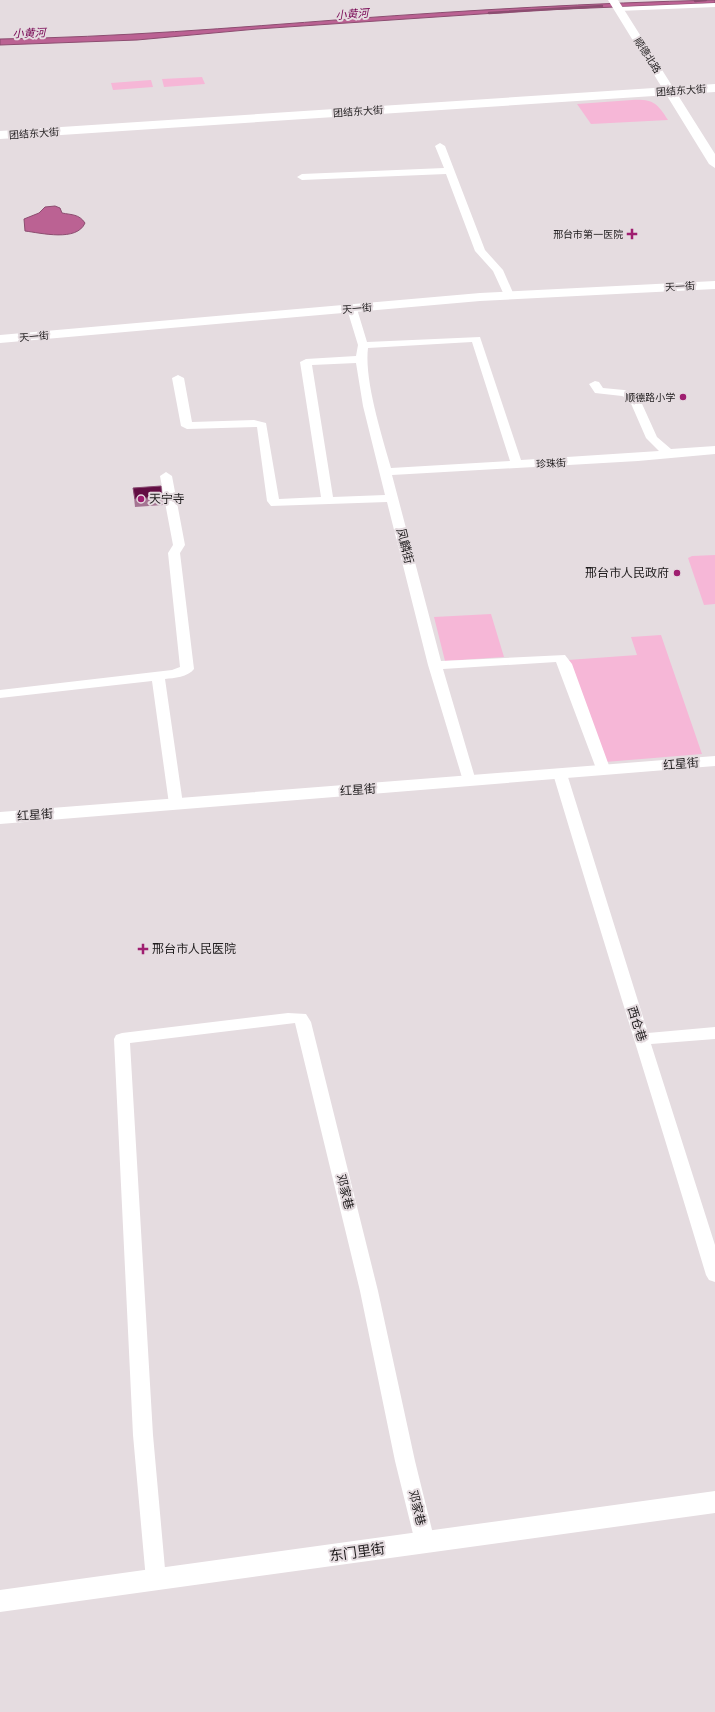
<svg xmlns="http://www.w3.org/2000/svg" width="715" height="1712" font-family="Commissioner,'Noto Sans SC',sans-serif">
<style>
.green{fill:#f6b7d7}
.water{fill:#bb6293;stroke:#8c4d70}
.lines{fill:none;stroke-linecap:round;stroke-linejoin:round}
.stream{stroke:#8c4d70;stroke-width:2.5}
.minor{fill:#fff;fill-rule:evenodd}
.tertiary{fill:#fff;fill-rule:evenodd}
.secondary{fill:#fff;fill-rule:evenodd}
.wall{fill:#a47492}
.building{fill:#620d43;stroke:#894b72}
.poi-dot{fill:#9f1e70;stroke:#e5dce0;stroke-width:1.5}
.labels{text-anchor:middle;stroke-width:4;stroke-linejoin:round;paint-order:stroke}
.far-street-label{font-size:10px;fill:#1f1c1d;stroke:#e5dce0}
.far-poi-label{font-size:10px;fill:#1f1c1d;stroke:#e5dce0;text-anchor:end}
.far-water-label{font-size:11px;font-style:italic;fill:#750050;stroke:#e5dce0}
.poi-label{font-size:12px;fill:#1f1c1d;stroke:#e5dce0;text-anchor:start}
.street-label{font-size:12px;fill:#1f1c1d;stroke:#e5dce0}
.near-street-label{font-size:14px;fill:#1f1c1d;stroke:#e5dce0}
</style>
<rect width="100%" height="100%" fill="#e5dce0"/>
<path class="green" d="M202 77 205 84 164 87 162 79Z
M151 80 153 87 113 90 111 83Z
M632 100C653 99 657 103 668 120L591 124 577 104Z
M715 555V604L704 605 688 558 692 556Z
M491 614 504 657 445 661 434 617Z
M661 635 702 754 605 762 568 660 637 655 631 637Z"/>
<path class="water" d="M715 0V3L541 10 257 29 137 40 0 45V39C117 37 232 28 348 19 471 10 593 3 715 0Z
M55 206 60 208 62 213C72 215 79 214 85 223 77 242 41 233 25 231L24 219 39 213 45 207Z"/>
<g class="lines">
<path class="stream" d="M695 1 706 0
M489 13 602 6"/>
<path class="minor" d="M715 3V7L619 11 615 9 619 7Z
M440 143 445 146 485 250 503 270 514 295 513 297H505L493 271 475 251 446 174 302 180 297 177 302 174 444 168 435 146Z
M352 306 357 309 367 342 480 337 521 460 659 451 646 438 629 399 622 396 595 393 589 384 595 381 599 382 603 388 624 390 638 395 657 437 671 449 715 446V454L638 461 392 475 441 661 565 655 572 664 611 771 609 774H599L597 771 556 662 443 669 476 781 474 784H464L428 665 387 502 271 506 267 501 257 427 187 429 181 426 172 378 178 375 184 378 192 422 254 420 266 423 279 499 321 497 300 362 306 359 356 356 358 345 347 309ZM472 342 510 461 391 468C382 436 364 380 368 348ZM356 363 363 406 385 495 333 497 312 365Z
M166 472 172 476 185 545 180 553 194 669C188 677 174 678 165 679L183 804 181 807H171L169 804 152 681 0 698V690L172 670 180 667 168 553 173 545 160 476Z
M560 770 565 771 567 774 648 1033 715 1027V1039L651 1044 715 1245V1282L709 1280 706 1275C656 1108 603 941 553 774L555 771Z
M288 1013 306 1014 311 1022 378 1291 415 1461 435 1542 432 1548 425 1551 418 1548 415 1542 395 1461 360 1291 295 1023 130 1043 153 1435 166 1580 163 1586 156 1589 149 1586 146 1580 133 1435 114 1039 116 1035 122 1033Z"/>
<path class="tertiary" d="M608 0H618L715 154V168L709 164Z
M715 281V289L480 301 0 343V335L480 293Z
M715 756V766L0 824V812Z
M715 1491V1513L0 1612V1590Z"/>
<path class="secondary" d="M715 84V92L0 139V131Z"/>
</g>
<path class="wall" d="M133 488 162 497 163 505 135 507Z"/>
<path class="building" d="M161 486 162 497 135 499 133 488Z"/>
<g class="poi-dot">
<path d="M630 228h4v4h4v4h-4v4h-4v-4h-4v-4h4z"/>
<circle cx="683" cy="397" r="4"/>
<circle cx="141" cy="499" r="4"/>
<circle cx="677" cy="573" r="4"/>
<path d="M141 943h4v4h4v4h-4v4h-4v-4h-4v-4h4z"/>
</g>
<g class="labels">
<g class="far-street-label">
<text transform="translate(648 55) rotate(57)" y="4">顺德北路</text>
<text transform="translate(681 90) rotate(-4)" y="4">团结东大街</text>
<text transform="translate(358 111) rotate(-4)" y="4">团结东大街</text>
<text transform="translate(34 133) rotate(-4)" y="4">团结东大街</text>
<text transform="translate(680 286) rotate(-3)" y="4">天一街</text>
<text transform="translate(357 308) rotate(-5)" y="4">天一街</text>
<text transform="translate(34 336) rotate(-5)" y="4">天一街</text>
<text transform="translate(551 463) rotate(-3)" y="4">珍珠街</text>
</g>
<g class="far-poi-label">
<text x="623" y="238">邢台市第一医院</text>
<text x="675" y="401">顺德路小学</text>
</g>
<g class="far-water-label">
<text transform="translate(352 14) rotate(-4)" y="4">小黄河</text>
<text transform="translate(29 33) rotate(-2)" y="4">小黄河</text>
</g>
<g class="poi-label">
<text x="149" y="503">天宁寺</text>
<text x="669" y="577" text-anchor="end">邢台市人民政府</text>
<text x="152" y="953">邢台市人民医院</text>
</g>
<g class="street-label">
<text transform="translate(405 546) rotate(76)" y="4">凤麟街</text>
<text transform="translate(681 764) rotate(-5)" y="4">红星街</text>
<text transform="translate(358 790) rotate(-4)" y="4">红星街</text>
<text transform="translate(35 815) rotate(-4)" y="4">红星街</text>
<text transform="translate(637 1024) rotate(72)" y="4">西仓巷</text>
<text transform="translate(345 1192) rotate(76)" y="4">邓家巷</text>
<text transform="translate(417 1508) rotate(76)" y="4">邓家巷</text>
</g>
<g class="near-street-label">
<text transform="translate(357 1552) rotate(-8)" y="5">东门里街</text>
</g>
</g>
</svg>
